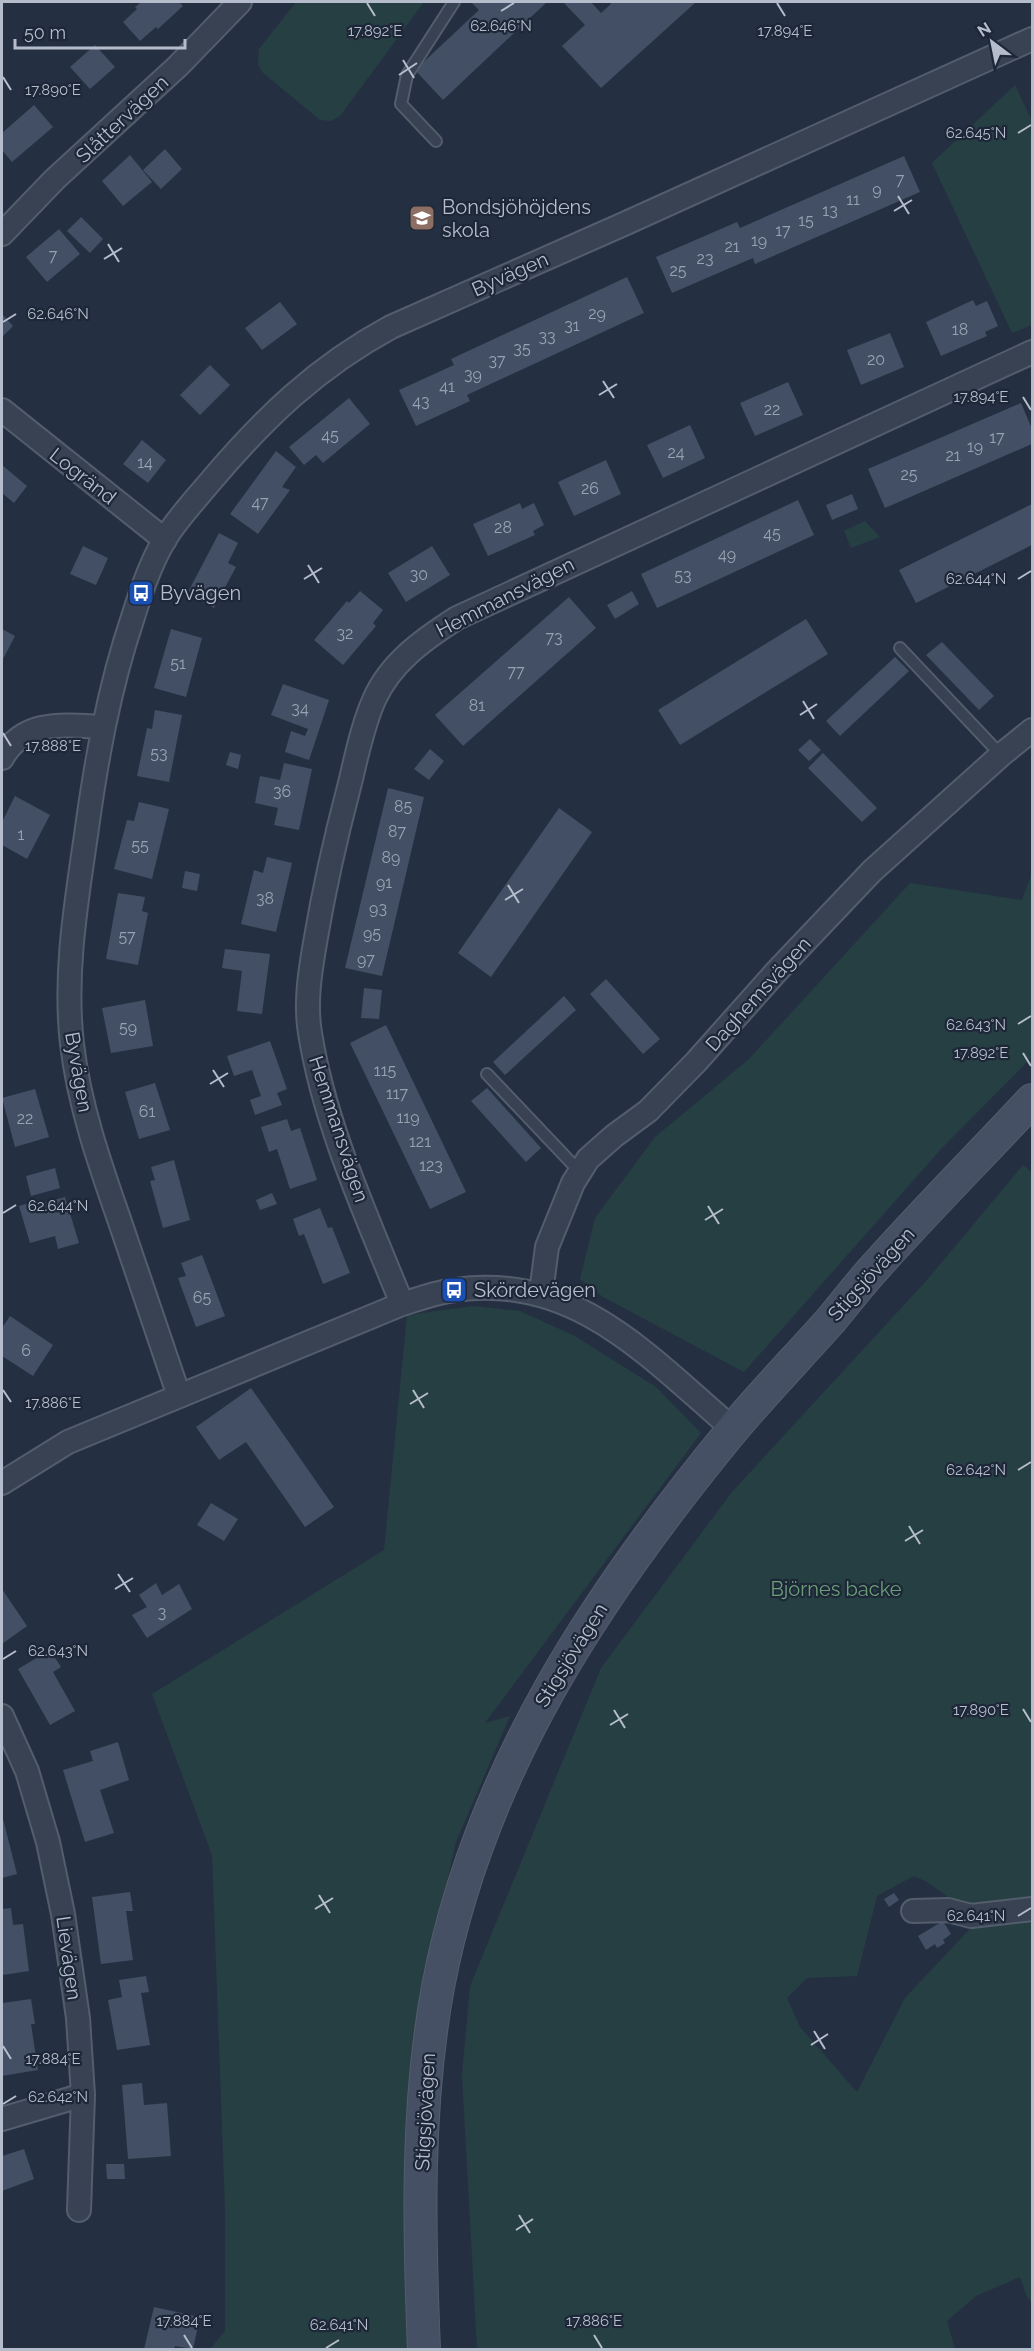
<svg xmlns="http://www.w3.org/2000/svg" width="1034" height="2351" font-family="Raleway,sans-serif">
<style>
.green{fill:#263f43;fill-rule:evenodd}
.building{fill:#424f64}
.lines{fill:none;stroke-linecap:round;stroke-linejoin:round}
.lane-casing{stroke:#535d6c;stroke-width:14}
.street-casing{stroke:#535d6c;stroke-width:26}
.secondary-casing{stroke:#535d6c;stroke-width:34}
.lane{stroke:#384252;stroke-width:10}
.street{stroke:#384252;stroke-width:22}
.secondary{stroke:#465065;stroke-width:32}
.ticks{fill:none;stroke:#b5bdcc;stroke-width:2}
.labels{text-anchor:middle;stroke-width:4.5;stroke-linejoin:round;paint-order:stroke}
.number-label{font-size:16px;fill:#98a2b2}
.street-label{font-size:20px;fill:#b5bdcc;stroke:#1d2737}
.poi-label{font-size:20px;fill:#b5bdcc;stroke:#1d2737;text-anchor:start}
.park-label{font-size:20px;fill:#6a9f78;stroke:#1d2737}
.ticks-label{font-size:15px;text-anchor:middle;fill:#b5bdcc;stroke:#1d2737;stroke-width:4.5;stroke-linejoin:round;paint-order:stroke}
</style>
<rect width="100%" height="100%" fill="#243042"/>
<path class="green" d="M296 2H424L340 116 331 121 320 120 262 72 258 64 259 49Z
M1015 85 1032 121V325L1012 333 932 163Z
M865 521 880 537 851 548 844 531Z
M1032 873V1057L942 1148 744 1372 603 1297 580 1279 595 1218 655 1137 749 1059 910 883 1022 900Z
M1023 1165 1032 1172V2303L1027 2297 1020 2277 976 2296 947 2321 955 2349H477L462 2075 470 1986 601 1668 732 1492 926 1281ZM914 1876 927 1882 979 1919 905 1998 857 2092 800 2027 787 1998 807 1978 857 1976 877 1896Z
M473 1306 520 1311 573 1335 656 1387 701 1433 485 1723 510 1716 456 1842 424 1989 413 2349H210L225 2331V2209L212 1855 152 1694 384 1550 407 1315Z"/>
<path class="building" d="M141 2H179L183 6 158 29 156 27 140 41 123 22 137 9 135 7Z
M471 2H547L443 100 415 70 479 10Z
M563 2H591L601 13 611 4 609 2H696L601 88 562 46 585 25Z
M95 45 115 67 90 89 70 67Z
M34 105 53 127 12 162 2 150V133Z
M165 149 182 169 161 189 143 170Z
M130 155 152 182 123 206 102 181Z
M904 156 920 192 755 264 753 258 672 293 656 257 737 222 740 228Z
M81 217 103 239 90 253 67 231Z
M59 229 80 254 47 282 26 257Z
M627 277 644 313 467 395 470 401 416 426 399 390 454 365 451 359Z
M973 300 976 306 987 301 998 326 985 332 987 336 941 356 926 322Z
M280 302 297 324 262 350 245 328Z
M2 314 13 326 2 337Z
M890 333 904 367 861 385 847 350Z
M210 365 230 385 200 415 180 395Z
M788 382 803 415 755 436 740 403Z
M349 398 370 424 323 463 316 455 304 465 289 447Z
M1021 403 1032 429V444L885 508 868 469Z
M690 425 705 458 663 478 647 445Z
M142 440 166 460 148 483 123 464Z
M276 451 296 467 282 487 290 490 258 534 230 514Z
M606 460 621 494 574 516 558 482Z
M2 465 27 486 14 503 2 493Z
M852 494 858 509 832 520 826 505Z
M798 500 814 535 657 608 641 574Z
M520 503 522 509 534 503 544 525 533 531 535 535 488 556 473 524Z
M1032 504V545L916 603 899 570Z
M219 533 238 543 228 563 236 567 214 608 187 594Z
M83 546 108 558 96 585 70 574Z
M432 546 450 575 406 602 388 573Z
M360 591 383 610 373 623 376 626 343 665 314 640 347 601 349 603Z
M632 591 639 604 615 619 607 605Z
M569 597 596 628 463 746 435 715Z
M806 619 828 654 680 745 658 710Z
M2 629 15 636 2 661Z
M171 629 202 638 186 697 154 688Z
M942 642 994 696 979 710 926 655Z
M895 657 909 671 840 736 826 721Z
M283 684 329 700 309 760 285 752 291 731 305 736 308 729 271 715Z
M155 710 182 715 169 782 137 776 147 728 152 729Z
M810 739 821 750 809 761 798 750Z
M430 749 444 761 429 780 414 769Z
M230 752 241 755 238 769 226 765Z
M823 753 877 808 862 822 808 768Z
M284 763 312 769 299 830 274 825 278 808 255 803 260 776 280 780Z
M388 788 424 797 382 976 345 968Z
M15 796 50 815 27 859 2 845V822Z
M139 802 169 809 152 879 114 869 127 820 134 821Z
M559 808 592 832 491 977 458 953Z
M267 857 292 863 276 932 241 924 254 870 263 873Z
M185 871 200 874 197 891 182 888Z
M118 893 145 897 142 911 148 913 138 965 106 959Z
M225 949 270 954 262 1014 237 1011 242 971 222 968Z
M606 979 660 1039 643 1054 590 994Z
M364 988 382 990 379 1019 361 1018Z
M564 996 576 1010 505 1075 493 1062Z
M145 1000 153 1046 111 1053 102 1008Z
M386 1025 466 1192 430 1209 350 1043Z
M270 1041 287 1089 277 1093 282 1105 255 1115 250 1100 261 1096 252 1070 234 1076 227 1056Z
M155 1083 170 1130 139 1139 125 1092Z
M487 1088 541 1148 526 1162 471 1101Z
M35 1089 49 1137 15 1147 2 1098Z
M287 1119 291 1131 300 1128 317 1180 290 1189 277 1149 269 1152 261 1127Z
M174 1160 190 1220 163 1228 150 1181 155 1180 151 1167Z
M55 1168 60 1188 31 1196 26 1176Z
M272 1193 277 1204 260 1210 256 1200Z
M65 1197 79 1243 58 1249 55 1236 30 1243 19 1206 39 1200 40 1204Z
M320 1208 328 1228 332 1227 350 1273 323 1284 304 1234 299 1236 293 1219Z
M202 1255 225 1316 196 1327 178 1278 186 1276 181 1263Z
M10 1316 53 1345 33 1376 2 1356V1328Z
M251 1388 334 1507 305 1527 246 1442 219 1460 196 1427Z
M211 1503 238 1519 224 1541 197 1525Z
M156 1583 162 1595 179 1584 192 1609 147 1638 132 1615 147 1607 139 1595Z
M2 1589 27 1626 2 1644Z
M50 1650 61 1667 53 1672 75 1711 50 1725 18 1669Z
M118 1742 129 1780 100 1790 114 1833 85 1842 63 1770 93 1761 90 1751Z
M2 1815 17 1874 2 1878Z
M130 1892 133 1911H126L133 1960 101 1964 92 1897Z
M894 1893 899 1900 889 1907 884 1899Z
M11 1908 13 1925 23 1924 29 1971 3 1975 2 1909Z
M943 1921 951 1934 943 1940 945 1943 937 1948 935 1944 926 1950 918 1936Z
M146 1976 149 1992 141 1993 150 2045 117 2050 108 2000 122 1997 119 1980Z
M31 1999 35 2024H31L38 2070 2 2076V2003Z
M142 2083 144 2105 167 2103 171 2156 128 2159 122 2085Z
M24 2149 34 2179 2 2191V2156Z
M106 2164H124L125 2179H107Z
M154 2307 200 2317 193 2349 175 2346 174 2349H144Z"/>
<g class="lines">
<g class="lane-casing">
<path id="lane" d="M436 141 401 104 407 75 454 2
M900 648 1001 755
M487 1074 580 1172"/>
</g>
<g class="street-casing">
<path id="street" d="M2 234 55 179 178 66 240 2
M2 410 165 540
M2 758C24 719 64 725 103 727
M541 1293 547 1247 573 1183 588 1159 614 1136 648 1111 696 1062 776 972 872 871 1001 755 1032 730
M402 1304C367 1216 325 1127 310 1033 305 1003 310 972 315 943 324 889 335 840 349 787 356 759 362 727 374 700 390 663 424 639 457 618L1032 352
M179 1396C159 1337 139 1278 119 1219 99 1162 79 1104 72 1044 64 974 76 904 86 835 96 761 109 688 133 617 141 591 151 562 165 539 177 519 195 500 210 482 264 418 317 367 391 327L624 224 1032 39
M2 1483 68 1442 402 1304C419 1299 437 1292 455 1290 575 1272 650 1358 733 1429
M2 1716 27 1771 48 1842 63 1914 78 2018 83 2095 79 2210
M913 1911 948 1910 971 1916 1032 1909
M2 2119 83 2095"/>
</g>
<g class="secondary-casing">
<path id="secondary" d="M424 2350C419 2229 416 2106 438 1987 479 1771 597 1594 734 1428 765 1391 799 1356 831 1320 847 1301 861 1282 878 1264 928 1208 981 1155 1032 1100"/>
</g>
<use href="#lane" class="lane"/>
<use href="#street" class="street"/>
<use href="#secondary" class="secondary"/>
</g>
<path class="ticks" d="M367 3 375 16M777 3 785 16M501 11 514 3M403 60 414 78M399 75 417 63M3 77 11 90M1018 133 1031 125M898 196 909 214M894 211 912 200M108 244 119 262M104 259 122 248M3 322 16 314M603 381 614 398M599 395 617 384M1023 397 1031 410M308 565 319 583M304 579 322 568M1018 579 1031 571M803 701 814 719M800 715 817 704M3 733 11 746M508 885 519 903M505 900 523 889M1018 1024 1031 1016M1023 1053 1031 1066M213 1070 224 1087M210 1084 228 1073M708 1206 719 1224M3 1213 16 1205M705 1220 723 1209M3 1390 11 1402M413 1390 424 1408M410 1404 428 1393M1018 1470 1031 1462M909 1526 920 1544M905 1541 923 1530M118 1574 130 1592M115 1589 133 1578M3 1659 16 1651M1023 1709 1031 1722M614 1710 625 1728M610 1725 628 1714M319 1895 330 1913M315 1909 333 1898M1018 1916 1031 1908M814 2031 825 2049M811 2045 828 2034M3 2046 11 2059M3 2104 16 2096M519 2215 530 2233M516 2230 533 2219M184 2335 192 2348M594 2335 602 2348M326 2348 339 2340"/>
<defs>
<g id="school-square" transform="scale(1.35)"><rect x="-9" y="-9" width="18" height="18" rx="4" fill="#8d6e63" stroke="#1d2737"/><path d="M0-5L7-2L0 1L-7-2ZM-4 1L0 2.5L4 1V4Q0 6-4 4Z" fill="#fff"/></g>
<g id="bus-square" transform="scale(1.35)"><rect x="-9" y="-9" width="18" height="18" rx="4" fill="#1a4fb4" stroke="#1d2737"/><path d="M-5-6H5V4H4V6H2V4H-2V6H-4V4H-5ZM-3.5-4V0h7V-4ZM-3.5 1.2v1.5H-2V1.2ZM2 1.2v1.5H3.5V1.2Z" fill="#fff"/></g>
</defs>
<g fill-rule="evenodd">
<use href="#school-square" x="422" y="218"/>
<use href="#bus-square" x="141" y="593"/>
<use href="#bus-square" x="454" y="1290"/>
</g>
<g class="labels">
<g class="number-label">
<text x="900" y="185">7</text>
<text x="877" y="195">9</text>
<text x="853" y="205">11</text>
<text x="830" y="216">13</text>
<text x="806" y="226">15</text>
<text x="783" y="236">17</text>
<text x="759" y="246">19</text>
<text x="732" y="252">21</text>
<text x="53" y="261">7</text>
<text x="705" y="264">23</text>
<text x="678" y="276">25</text>
<text x="597" y="319">29</text>
<text x="572" y="331">31</text>
<text x="960" y="335">18</text>
<text x="547" y="342">33</text>
<text x="522" y="354">35</text>
<text x="876" y="365">20</text>
<text x="497" y="366">37</text>
<text x="473" y="380">39</text>
<text x="447" y="392">41</text>
<text x="421" y="407">43</text>
<text x="772" y="415">22</text>
<text x="330" y="441">45</text>
<text x="997" y="443">17</text>
<text x="975" y="452">19</text>
<text x="676" y="458">24</text>
<text x="953" y="461">21</text>
<text x="145" y="468">14</text>
<text x="909" y="480">25</text>
<text x="590" y="494">26</text>
<text x="260" y="508">47</text>
<text x="503" y="533">28</text>
<text x="772" y="539">45</text>
<text x="727" y="560">49</text>
<text x="419" y="580">30</text>
<text x="683" y="581">53</text>
<text x="345" y="639">32</text>
<text x="554" y="643">73</text>
<text x="178" y="669">51</text>
<text x="516" y="677">77</text>
<text x="477" y="711">81</text>
<text x="300" y="714">34</text>
<text x="159" y="759">53</text>
<text x="282" y="797">36</text>
<text x="403" y="812">85</text>
<text x="397" y="837">87</text>
<text x="21" y="840">1</text>
<text x="140" y="851">55</text>
<text x="391" y="863">89</text>
<text x="384" y="888">91</text>
<text x="265" y="904">38</text>
<text x="378" y="914">93</text>
<text x="372" y="939">95</text>
<text x="127" y="942">57</text>
<text x="366" y="965">97</text>
<text x="128" y="1033">59</text>
<text x="385" y="1076">115</text>
<text x="397" y="1099">117</text>
<text x="147" y="1117">61</text>
<text x="408" y="1123">119</text>
<text x="25" y="1124">22</text>
<text x="420" y="1147">121</text>
<text x="431" y="1171">123</text>
<text x="202" y="1303">65</text>
<text x="26" y="1356">6</text>
<text x="162" y="1618">3</text>
</g>
<g class="street-label">
<text transform="translate(122 119) rotate(-43)" y="7">Slåttervägen</text>
<text transform="translate(510 274) rotate(-24)" y="7">Byvägen</text>
<text transform="translate(83 476) rotate(38)" y="7">Logränd</text>
<text transform="translate(505 597) rotate(-27)" y="7">Hemmansvägen</text>
<text transform="translate(758 994) rotate(-48)" y="7">Daghemsvägen</text>
<text transform="translate(79 1072) rotate(80)" y="7">Byvägen</text>
<text transform="translate(339 1129) rotate(72)" y="7">Hemmansvägen</text>
<text transform="translate(871 1274) rotate(-48)" y="7">Stigsjövägen</text>
<text transform="translate(571 1655) rotate(-58)" y="7">Stigsjövägen</text>
<text transform="translate(69 1958) rotate(82)" y="7">Lievägen</text>
<text transform="translate(425 2112) rotate(-87)" y="7">Stigsjövägen</text>
</g>
<g class="poi-label">
<text x="442" y="214">Bondsjöhöjdens<tspan x="442" dy="23">skola</tspan></text>
<text x="160" y="600">Byvägen</text>
<text x="474" y="1297">Skördevägen</text>
</g>
<g class="park-label">
<text x="836" y="1596">Björnes backe</text>
</g>
</g>
<g class="ticks-label">
<text x="501" y="31">62.646°N</text>
<text x="375" y="36">17.892°E</text>
<text x="785" y="36">17.894°E</text>
<text x="53" y="95">17.890°E</text>
<text x="976" y="138">62.645°N</text>
<text x="58" y="319">62.646°N</text>
<text x="981" y="402">17.894°E</text>
<text x="976" y="584">62.644°N</text>
<text x="53" y="751">17.888°E</text>
<text x="976" y="1030">62.643°N</text>
<text x="981" y="1058">17.892°E</text>
<text x="58" y="1211">62.644°N</text>
<text x="53" y="1408">17.886°E</text>
<text x="976" y="1475">62.642°N</text>
<text x="58" y="1656">62.643°N</text>
<text x="981" y="1715">17.890°E</text>
<text x="976" y="1921">62.641°N</text>
<text x="53" y="2064">17.884°E</text>
<text x="58" y="2102">62.642°N</text>
<text x="184" y="2326">17.884°E</text>
<text x="594" y="2326">17.886°E</text>
<text x="339" y="2330">62.641°N</text>
</g>
<rect width="1034" height="2351" fill="none" stroke="#b5bdcc" stroke-width="6"/>
<g transform="translate(992 42) rotate(328)" stroke="#1d2737" stroke-width="4.5" paint-order="stroke">
<path d="M0-4.5L10 22L0 15L-10 22Z" fill="#b5bdcc"/>
<text y="-9" font-size="16" font-weight="bold" text-anchor="middle" fill="#b5bdcc">N</text>
</g>
<path d="M15 39v9h170v-9" fill="none" stroke="#b5bdcc" stroke-width="3"/>
<text x="24" y="39" font-size="18" fill="#b5bdcc" stroke="#1d2737" stroke-width="4.5" paint-order="stroke">50 m</text>
</svg>
